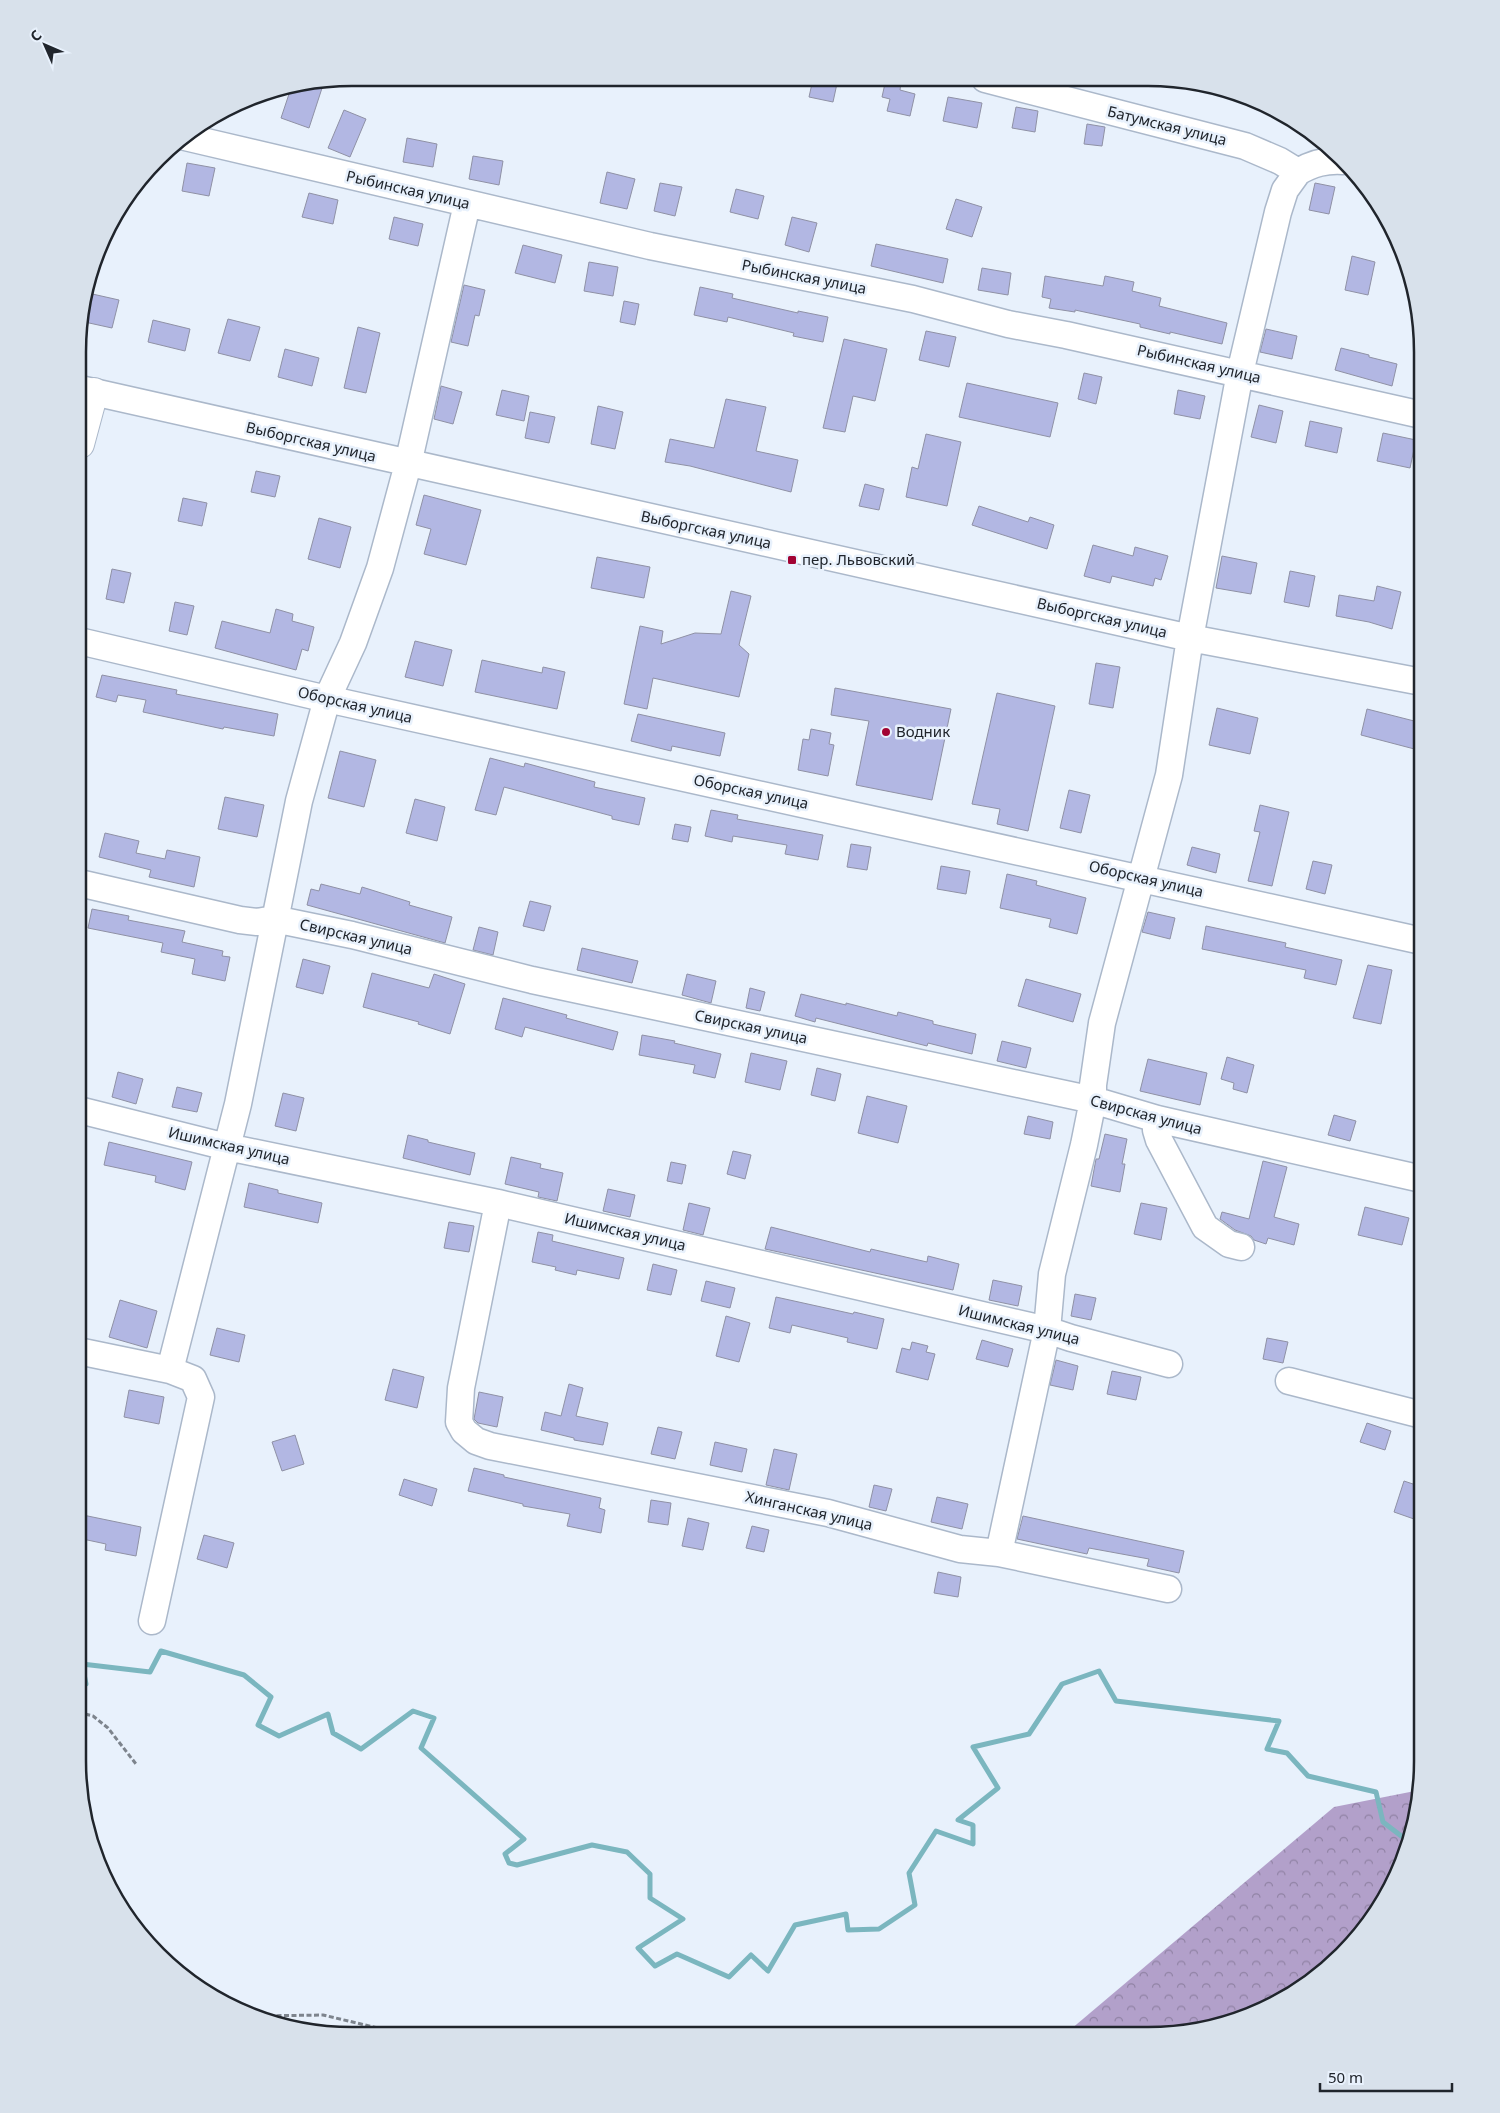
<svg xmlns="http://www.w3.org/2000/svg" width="1500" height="2113" font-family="'Noto Sans',sans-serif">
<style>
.forest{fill:url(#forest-crowns)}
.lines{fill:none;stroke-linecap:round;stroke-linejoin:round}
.stream{stroke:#7bb6bf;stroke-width:5}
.building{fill:#b2b7e3;stroke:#8f91a5}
.minor-casing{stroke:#abb8ca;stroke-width:29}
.major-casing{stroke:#abb8ca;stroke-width:30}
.path{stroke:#7d848d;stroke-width:3;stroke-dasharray:5 2.5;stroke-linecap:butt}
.minor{stroke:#fff;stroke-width:26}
.major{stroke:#fff;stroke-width:28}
.poi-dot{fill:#a20333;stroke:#e8f1fc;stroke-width:2}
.labels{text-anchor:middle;stroke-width:5;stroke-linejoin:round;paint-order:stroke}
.street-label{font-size:15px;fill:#20252c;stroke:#e8f1fc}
.poi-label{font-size:15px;fill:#20252c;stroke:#e8f1fc;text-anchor:start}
.rim{fill:none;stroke:#20252c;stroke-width:2.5}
</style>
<defs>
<pattern id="forest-crowns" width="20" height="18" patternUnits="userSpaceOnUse" patternTransform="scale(1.25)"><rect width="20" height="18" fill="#b2a0ca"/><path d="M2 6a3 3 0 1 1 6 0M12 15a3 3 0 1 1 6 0" fill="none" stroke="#9082a4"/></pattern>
</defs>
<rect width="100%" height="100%" fill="#e8f1fc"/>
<path class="forest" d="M1420 1790 1408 1850 1376 1914 1329 1968 1269 2007 1219 2026 1149 2035H1064L1334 1807Z"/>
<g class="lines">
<path class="stream" d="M86 1684 82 1664 150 1672 161 1651 244 1675 271 1697 258 1725 279 1736 328 1714 333 1733 361 1749 413 1711 434 1718 421 1748 524 1839 505 1854 509 1863 517 1865 592 1845 627 1852 650 1874V1898L683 1919 638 1948 655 1966 677 1954 729 1977 751 1955 768 1971 795 1925 846 1914 848 1930 879 1929 915 1905 909 1873 936 1831 973 1844V1825L958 1820 998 1788 973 1747 1029 1734 1062 1684 1099 1671 1116 1701 1279 1721 1267 1749 1287 1753 1308 1776 1376 1792 1383 1822 1409 1842"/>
</g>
<path class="building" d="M813 79H838L833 102 809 97Z
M886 79 901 82 900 90 915 94 910 116 887 111 890 99 882 97Z
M324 82 309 128 281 118 291 88 303 91 305 85Z
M948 97 982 103 977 128 943 121Z
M1016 107 1038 111 1035 132 1012 128Z
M344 110 366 119 350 157 328 148Z
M1087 124 1105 127 1102 146 1084 144Z
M407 138 437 144 433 167 403 162Z
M473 156 503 161 499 185 469 179Z
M187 163 215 168 209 196 182 191Z
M607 172 635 179 627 209 600 203Z
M660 183 682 187 675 216 654 211Z
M1315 183 1335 187 1329 214 1309 210Z
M736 189 764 196 758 219 730 212Z
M309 193 338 200 333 224 302 217Z
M956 199 982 207 972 237 946 229Z
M394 217 423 224 418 246 389 239Z
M792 217 817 223 809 252 785 245Z
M876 244 948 259 943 283 871 266Z
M523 245 562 255 555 283 515 273Z
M1352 256 1375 262 1368 295 1345 290Z
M589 262 618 267 613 296 584 291Z
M982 268 1011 273 1008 295 978 290Z
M1045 276 1103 286 1105 276 1134 282 1132 291 1161 298 1159 306 1227 323 1222 344 1170 332V334L1140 327V324L1075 310V312L1049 308 1051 299 1042 297Z
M464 285 485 290 479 316 475 315 468 346 451 342Z
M700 287 733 294 732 298 798 313V311L828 317 823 342 793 336 794 333 728 317 727 322 694 315Z
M88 293 119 300 112 328 80 321Z
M624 301 639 304 635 325 620 322Z
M228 319 260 327 250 361 218 353Z
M153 320 190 329 185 351 148 342Z
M358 327 380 333 366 393 344 388Z
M1266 329 1297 336 1292 359 1260 352Z
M926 331 956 337 949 367 919 360Z
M844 339 887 349 875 401 853 396 845 432 823 428Z
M1341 348 1369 355V357L1397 364 1392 386 1335 370Z
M285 349 319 358 312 386 278 377Z
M1084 373 1102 377 1096 404 1078 399Z
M967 383 1058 403 1050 437 959 417Z
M441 386 462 392 453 424 434 419Z
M502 390 529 396 524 421 496 415Z
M1178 390 1205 396 1200 419 1174 414Z
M726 399 766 407 756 451 798 460 791 492 690 466 665 462 670 439 714 448Z
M1259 405 1283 411 1276 443 1251 437Z
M598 406 623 412 615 449 591 444Z
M530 412 555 417 549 443 525 438Z
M1310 421 1342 428 1337 453 1305 446Z
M1383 433 1416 440 1410 468 1377 461Z
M926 434 961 442 947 506 906 497 912 467 918 469Z
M256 471 280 476 275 497 251 492Z
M865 484 884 489 879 510 859 506Z
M424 495 481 510 466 565 424 554 431 529 416 525Z
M183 498 207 503 202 526 178 521Z
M979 506 1028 522 1030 517 1054 525 1047 549 972 525Z
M319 518 351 527 340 568 308 559Z
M1093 545 1133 556 1135 547 1168 556 1161 580 1155 578 1153 586 1112 576 1110 583 1084 576Z
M1222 556 1257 563 1251 594 1216 588Z
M597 557 650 567 644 598 591 588Z
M112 569 131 573 124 603 106 599Z
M1290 571 1315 576 1309 607 1284 602Z
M1377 586 1401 592 1392 629 1369 622 1336 616 1339 595 1374 601Z
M731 591 751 596 739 645 749 654 739 697 653 678 647 709 624 704 640 626 663 631 661 644 695 633 721 634Z
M175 602 194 606 187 635 169 631Z
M276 609 293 614 292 621 314 627 308 651 302 649 296 670 215 648 222 621 270 633Z
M415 641 452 650 443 686 405 677Z
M482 660 542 673 543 667 565 672 557 709 475 692Z
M1096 663 1120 667 1113 708 1089 704Z
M102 675 177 690 176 694 278 714 274 736 224 727 223 729 143 712 146 700 118 695 116 702 96 697Z
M835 688 951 709 932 800 856 785 869 721 831 715Z
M997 693 1055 706 1028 831 997 824 1000 809 972 804Z
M1217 708 1258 718 1250 754 1209 745Z
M1367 709 1422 723V751L1361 735Z
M638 714 725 733 720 756 672 746 671 751 631 741Z
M811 729 831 733 829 744 834 745 828 776 798 770 803 739 809 740Z
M340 751 376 760 364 807 328 798Z
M490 758 524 767 525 763 595 782 594 787 645 798 639 825 612 819V816L504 787 496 815 475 810Z
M1069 790 1090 795 1081 833 1060 828Z
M225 797 264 805 257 837 218 829Z
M415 799 445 807 437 841 406 833Z
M1260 805 1289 812 1272 886 1248 881 1260 832 1254 831Z
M711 810 738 815 737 819 823 835 818 860 785 854 787 845 733 836 732 842 705 836Z
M675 824 691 827 688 842 672 839Z
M105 833 139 841 136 853 165 859 167 850 200 857 194 887 149 877 151 870 99 857Z
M851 844 871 847 867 870 847 867Z
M1192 847 1220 854 1216 873 1187 865Z
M1313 861 1332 865 1325 894 1306 889Z
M941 866 970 871 966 894 937 889Z
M1007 874 1037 881 1036 885 1086 898 1077 934 1049 927 1051 919 1000 908Z
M321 884 360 894 362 887 410 902 409 905 452 917 445 943 307 905 311 889 319 891Z
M530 901 551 906 544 931 523 926Z
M92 909 129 916 128 920 185 931 182 942 223 951 222 956 230 957 225 981 192 974 195 959 161 952 163 943 88 928Z
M1148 912 1175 918 1170 939 1142 932Z
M1206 926 1286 943 1285 947 1342 960 1336 985 1304 978 1306 970 1202 949Z
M479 927 498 932 493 955 473 950Z
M582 948 638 961 632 983 577 970Z
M303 959 330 966 323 994 296 987Z
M1368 965 1392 970 1381 1024 1353 1018Z
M372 973 429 988 434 974 465 984 450 1034 418 1024 419 1022 363 1007Z
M687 974 716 981 711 1003 682 995Z
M1026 979 1081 994 1073 1022 1018 1006Z
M750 988 765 992 760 1011 746 1008Z
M801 994 846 1005V1003L897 1016 898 1012 933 1021V1024L976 1034 972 1054 928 1043 927 1046 816 1018 815 1022 795 1016Z
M503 998 567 1015 566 1018 618 1032 613 1050 525 1027 522 1037 495 1029Z
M642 1035 675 1041 674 1043 721 1054 715 1078 693 1073 695 1065 639 1055Z
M1002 1041 1031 1048 1026 1068 997 1061Z
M751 1053 787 1061 780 1090 745 1082Z
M1227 1057 1254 1065 1247 1093 1233 1089 1234 1083 1221 1079Z
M1148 1059 1207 1073 1200 1105 1140 1091Z
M817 1068 841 1074 835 1101 811 1095Z
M118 1072 143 1079 136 1104 112 1097Z
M177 1087 202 1093 197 1112 172 1107Z
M283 1093 304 1098 296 1131 275 1126Z
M867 1096 907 1106 898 1143 858 1133Z
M1334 1115 1356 1121 1350 1141 1328 1135Z
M1028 1116 1053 1122 1050 1139 1024 1134Z
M1105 1134 1127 1139 1122 1164H1125L1120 1192 1091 1186 1096 1159H1099Z
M408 1135 428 1140V1142L475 1153 470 1175 403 1158Z
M109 1142 192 1162 185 1190 155 1182 156 1176 104 1165Z
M733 1151 751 1155 745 1179 727 1174Z
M511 1157 541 1164 540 1168 563 1173 557 1201 538 1197 539 1192 505 1184Z
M1263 1161 1287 1167 1274 1217 1299 1224 1294 1245 1268 1238 1266 1244 1254 1240 1251 1236 1235 1230 1220 1219 1222 1212 1249 1219Z
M671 1162 686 1165 682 1184 667 1181Z
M249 1183 278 1190V1193L322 1203 318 1223 244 1207Z
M608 1189 635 1195 630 1217 603 1211Z
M689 1203 710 1208 703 1235 683 1230Z
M1141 1203 1167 1208 1161 1240 1134 1234Z
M1365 1207 1409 1218 1402 1245 1358 1235Z
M449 1222 474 1226 469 1252 444 1248Z
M771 1227 870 1252 871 1249 927 1262 928 1256 959 1264 953 1290 765 1249Z
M538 1232 553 1235 552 1241 624 1258 619 1279 577 1270 576 1275 555 1270 556 1267 532 1262Z
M653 1264 677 1270 671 1295 647 1290Z
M993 1280 1022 1286 1018 1306 989 1300Z
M706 1281 735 1288 730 1308 701 1301Z
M1075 1294 1096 1298 1091 1320 1071 1316Z
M776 1297 853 1314 854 1312 884 1319 877 1349 847 1342 848 1338 792 1325 790 1333 769 1328Z
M120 1300 157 1311 147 1348 109 1337Z
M726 1316 750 1323 739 1362 716 1356Z
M217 1328 245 1335 239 1362 210 1355Z
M1267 1338 1288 1342 1283 1363 1263 1359Z
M982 1340 1013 1349 1008 1367 976 1359Z
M912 1342 928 1346 926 1352 935 1354 928 1380 896 1372 902 1348 910 1350Z
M1056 1360 1078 1366 1073 1390 1050 1385Z
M393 1369 424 1377 417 1408 385 1400Z
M1112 1371 1141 1377 1136 1400 1107 1394Z
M569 1384 583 1388 576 1416 608 1423 603 1445 574 1440V1438L541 1430 545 1412 561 1416Z
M129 1390 164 1397 159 1424 124 1417Z
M479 1392 503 1397 497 1427 478 1423 474 1419Z
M1367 1423 1391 1431 1385 1450 1360 1442Z
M658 1427 682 1432 675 1459 651 1454Z
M295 1435 304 1464 282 1471 272 1442Z
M715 1442 747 1449 742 1472 710 1465Z
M774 1449 797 1454 789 1490 766 1485Z
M474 1468 504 1475V1477L601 1498 599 1508 605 1510 601 1533 567 1526 570 1514 523 1506V1504L468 1491Z
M404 1479 437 1489 432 1506 399 1495Z
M1404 1481 1422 1487V1494L1414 1519 1394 1512Z
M874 1485 892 1489 886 1511 869 1507Z
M937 1497 968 1504 962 1529 931 1522Z
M651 1500 671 1503 668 1525 648 1522Z
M78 1514 141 1527 136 1556 105 1550 106 1544 78 1538Z
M1023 1516 1184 1551 1179 1573 1147 1566 1149 1559 1089 1548 1087 1554 1017 1539Z
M688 1518 709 1523 703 1550 682 1546Z
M752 1526 769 1530 764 1552 746 1548Z
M204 1535 234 1543 227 1568 197 1559Z
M938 1572 961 1577 958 1597 934 1593Z"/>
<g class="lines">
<g class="minor-casing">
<path id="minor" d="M985 79 1245 146 1280 161 1298 172C1313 163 1326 160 1343 161
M185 137 650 246 913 299 1008 324 1066 335 1422 415
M80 389 1190 638 1422 682
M79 641 327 699 1422 941
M79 883 240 920 257 922 274 919 352 935 532 980 1093 1100 1157 1119 1422 1179
M79 1110 227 1147 498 1203 1047 1330 1071 1338 1169 1364
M1157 1119 1156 1130 1159 1140 1205 1227 1229 1244 1241 1247
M498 1203 461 1388 459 1422 464 1431 476 1441 490 1446 828 1513 960 1549 999 1553 1168 1589
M78 1351 170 1370
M1289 1381 1422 1415
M999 1553 1047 1330 1052 1274 1084 1145 1093 1100V1085L1102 1023 1169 775 1190 638 1240 373 1278 212 1285 190 1298 172
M152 1621 201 1397 193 1379 170 1370 238 1104 299 801 327 699 353 643 380 568 408 464 467 204"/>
</g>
<g class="major-casing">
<path id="major" d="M80 444 94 392"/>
</g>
<path class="path" d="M78 1712 93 1716 108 1728 136 1764
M254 2016 323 2015 399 2033"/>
<use href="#minor" class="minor"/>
<use href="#major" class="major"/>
</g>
<g class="poi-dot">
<rect x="787" y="555" width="10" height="10" rx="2.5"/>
<circle cx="886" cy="732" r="5"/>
</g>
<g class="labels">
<g class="street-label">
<text transform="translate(1167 126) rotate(14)" y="5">Батумская улица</text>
<text transform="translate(408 190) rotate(13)" y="5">Рыбинская улица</text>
<text transform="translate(804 277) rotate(11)" y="5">Рыбинская улица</text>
<text transform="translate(1199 364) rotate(13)" y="5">Рыбинская улица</text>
<text transform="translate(311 442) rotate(13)" y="5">Выборгская улица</text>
<text transform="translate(706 530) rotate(12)" y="5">Выборгская улица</text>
<text transform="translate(1102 618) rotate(13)" y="5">Выборгская улица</text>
<text transform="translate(355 705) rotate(13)" y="5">Оборская улица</text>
<text transform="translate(751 792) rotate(12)" y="5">Оборская улица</text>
<text transform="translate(1146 879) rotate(13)" y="5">Оборская улица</text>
<text transform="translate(356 937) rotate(13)" y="5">Свирская улица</text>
<text transform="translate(751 1027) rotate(12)" y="5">Свирская улица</text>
<text transform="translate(1146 1115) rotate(15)" y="5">Свирская улица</text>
<text transform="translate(229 1146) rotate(13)" y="5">Ишимская улица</text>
<text transform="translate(625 1232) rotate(13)" y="5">Ишимская улица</text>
<text transform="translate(1019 1325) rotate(14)" y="5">Ишимская улица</text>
<text transform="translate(809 1511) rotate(13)" y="5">Хинганская улица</text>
</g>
<g class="poi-label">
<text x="802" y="565">пер. Львовский</text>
<text x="896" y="737">Водник</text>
</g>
</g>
<path d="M0 0H1500V2113H0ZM352 86H1148A266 266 0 0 1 1414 352V1761A266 266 0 0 1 1148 2027H352A266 266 0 0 1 86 1761V352A266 266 0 0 1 352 86Z" fill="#d8e1eb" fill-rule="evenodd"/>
<path class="rim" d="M352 86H1148A266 266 0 0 1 1414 352V1761A266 266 0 0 1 1148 2027H352A266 266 0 0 1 86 1761V352A266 266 0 0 1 352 86Z"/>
<g transform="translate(45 45) rotate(315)" stroke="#e8f1fc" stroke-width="4" paint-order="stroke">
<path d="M0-4L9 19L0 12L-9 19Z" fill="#20252c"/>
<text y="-8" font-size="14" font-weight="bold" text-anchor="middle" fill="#20252c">С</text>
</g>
<path d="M1320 2083v8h132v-8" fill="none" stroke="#20252c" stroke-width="2.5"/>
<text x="1328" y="2083" font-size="15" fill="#20252c" stroke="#e8f1fc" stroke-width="4" paint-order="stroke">50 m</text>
</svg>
